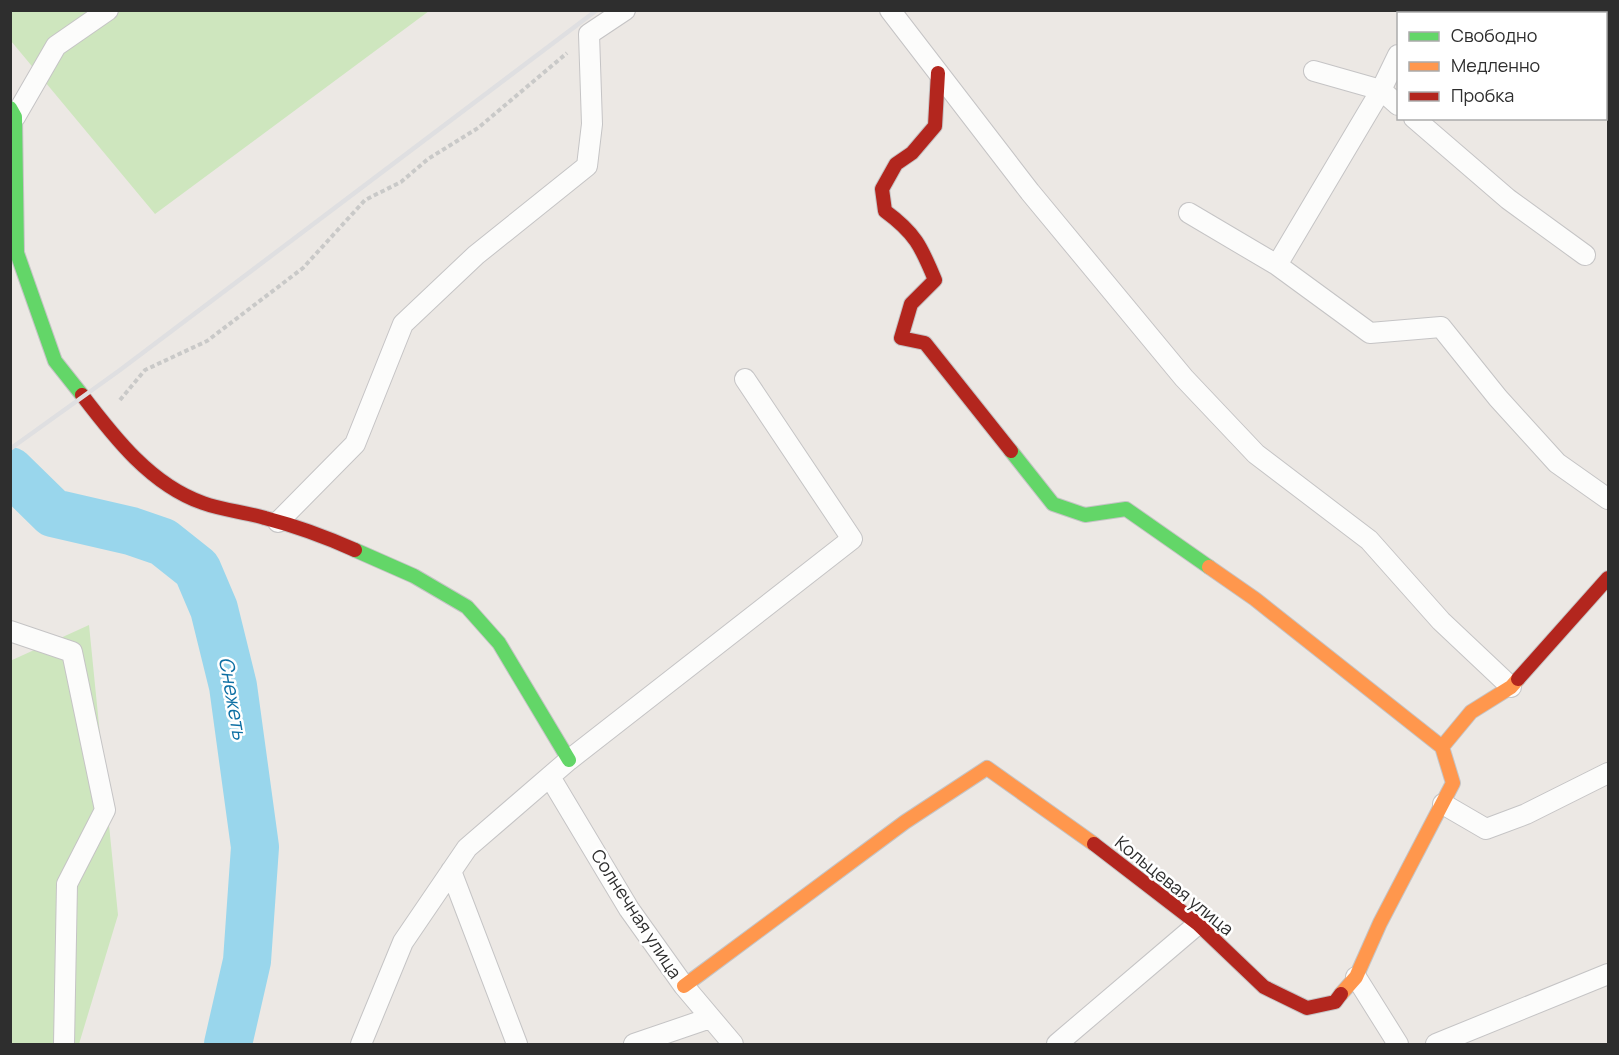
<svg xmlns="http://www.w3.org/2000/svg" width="1619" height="1055" font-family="Manrope,sans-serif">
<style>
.green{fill:#cee6be}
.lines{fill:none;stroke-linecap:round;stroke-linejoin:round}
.river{stroke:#99d6ec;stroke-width:48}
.street-casing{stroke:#c5c4c5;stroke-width:22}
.fast-casing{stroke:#c5c4c5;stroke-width:16}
.slow-casing{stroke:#c5c4c5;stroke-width:16}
.jam-casing{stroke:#c5c4c5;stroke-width:16}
.path{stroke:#c9c9c8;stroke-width:4;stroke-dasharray:4.5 3;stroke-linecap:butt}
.street{stroke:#fcfcfb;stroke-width:20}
.fast{stroke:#63d668;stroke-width:14}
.slow{stroke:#ff974d;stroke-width:14}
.jam{stroke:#b3261e;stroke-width:14}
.rail{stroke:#dfdfe1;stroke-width:4.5}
.labels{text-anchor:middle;stroke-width:5;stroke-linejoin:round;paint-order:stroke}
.street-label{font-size:18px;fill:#2e2e2e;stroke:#fff}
.water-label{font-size:20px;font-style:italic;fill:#0d6fa3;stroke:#fff}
</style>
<rect width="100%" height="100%" fill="#ece8e4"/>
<path class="green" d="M10 11H429L155 214 11 41Z
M89 625 118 915 79 1044H11L10 661Z"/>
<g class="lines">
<path class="river" d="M10 471 53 513 131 531 163 542 197 569 214 609 233 686 255 847 247 961 228 1044"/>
<g class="street-casing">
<path id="street" d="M890 10 1030 192 1184 378 1256 454 1369 540 1441 621 1511 687
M1420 14 1422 10
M1314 71 1381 90 1398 105
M15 117 56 46 108 10
M1414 118 1508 199 1585 255
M1189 213 1277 265 1370 333 1441 327 1498 398 1557 463 1608 499
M1277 265 1381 90 1398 55
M278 522 355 444 403 324 476 255 587 166 592 124 589 34 625 10
M10 631 72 652 105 810 67 884 64 1044
M550 777 629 909 684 986 733 1044
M1443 804 1486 829 1526 814 1608 773
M451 871 517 1044
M1356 977 1398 1044
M361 1044 403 942 467 848 569 760 852 539 745 379
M634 1044 710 1018
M1057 1044 1198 924
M1436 1044 1608 974"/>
</g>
<g class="fast-casing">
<path id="fast" d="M10 108 15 117 17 253 55 361 82 395
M1011 451 1053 504 1085 515 1126 509 1209 567
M355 550 414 576 467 607 499 643 569 760"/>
</g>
<g class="slow-casing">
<path id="slow" d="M1209 567 1255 599 1442 747
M684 986 905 822 987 768 1094 844
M1341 994 1356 977 1380 923 1453 783 1442 747 1471 712 1511 687 1518 679"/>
</g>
<g class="jam-casing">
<path id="jam" d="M938 73 935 126 912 153 896 164 882 189 885 211C915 233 921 246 935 280L911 304 901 338 925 343 1011 451
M82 395C114 437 151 485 203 503 222 510 245 512 265 518 296 526 326 537 355 550
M1518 679 1608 578
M1094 844 1198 924 1264 987 1307 1008 1335 1002 1341 994"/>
</g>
<path class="path" d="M120 400 145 370 207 341 303 268 365 200 401 182 428 159 478 128 567 53"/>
<use href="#street" class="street"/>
<use href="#fast" class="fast"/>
<use href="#slow" class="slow"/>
<use href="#jam" class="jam"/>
<path class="rail" d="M10 449 120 370 597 10"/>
</g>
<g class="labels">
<g class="street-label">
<text transform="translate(1174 886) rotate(39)" y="6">Кольцевая улица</text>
<text transform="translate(636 914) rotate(57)" y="6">Солнечная улица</text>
</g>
<g class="water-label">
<text transform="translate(233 698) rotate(80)" y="7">Снежеть</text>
</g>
</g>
<rect width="1619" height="1055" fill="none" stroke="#2e2e2e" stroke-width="24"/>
<rect x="1397" y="12" width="210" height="108" fill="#ffffff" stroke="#ababab" stroke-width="1.5"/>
<rect x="1409" y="32" width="30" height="9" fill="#63d668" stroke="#ababab" stroke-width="1.5"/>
<text x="1451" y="42" font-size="18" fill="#2e2e2e">Свободно</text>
<rect x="1409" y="62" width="30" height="9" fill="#ff974d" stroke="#ababab" stroke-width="1.5"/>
<text x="1451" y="72" font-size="18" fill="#2e2e2e">Медленно</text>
<rect x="1409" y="92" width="30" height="9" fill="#b3261e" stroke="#ababab" stroke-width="1.5"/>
<text x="1451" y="102" font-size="18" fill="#2e2e2e">Пробка</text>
</svg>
